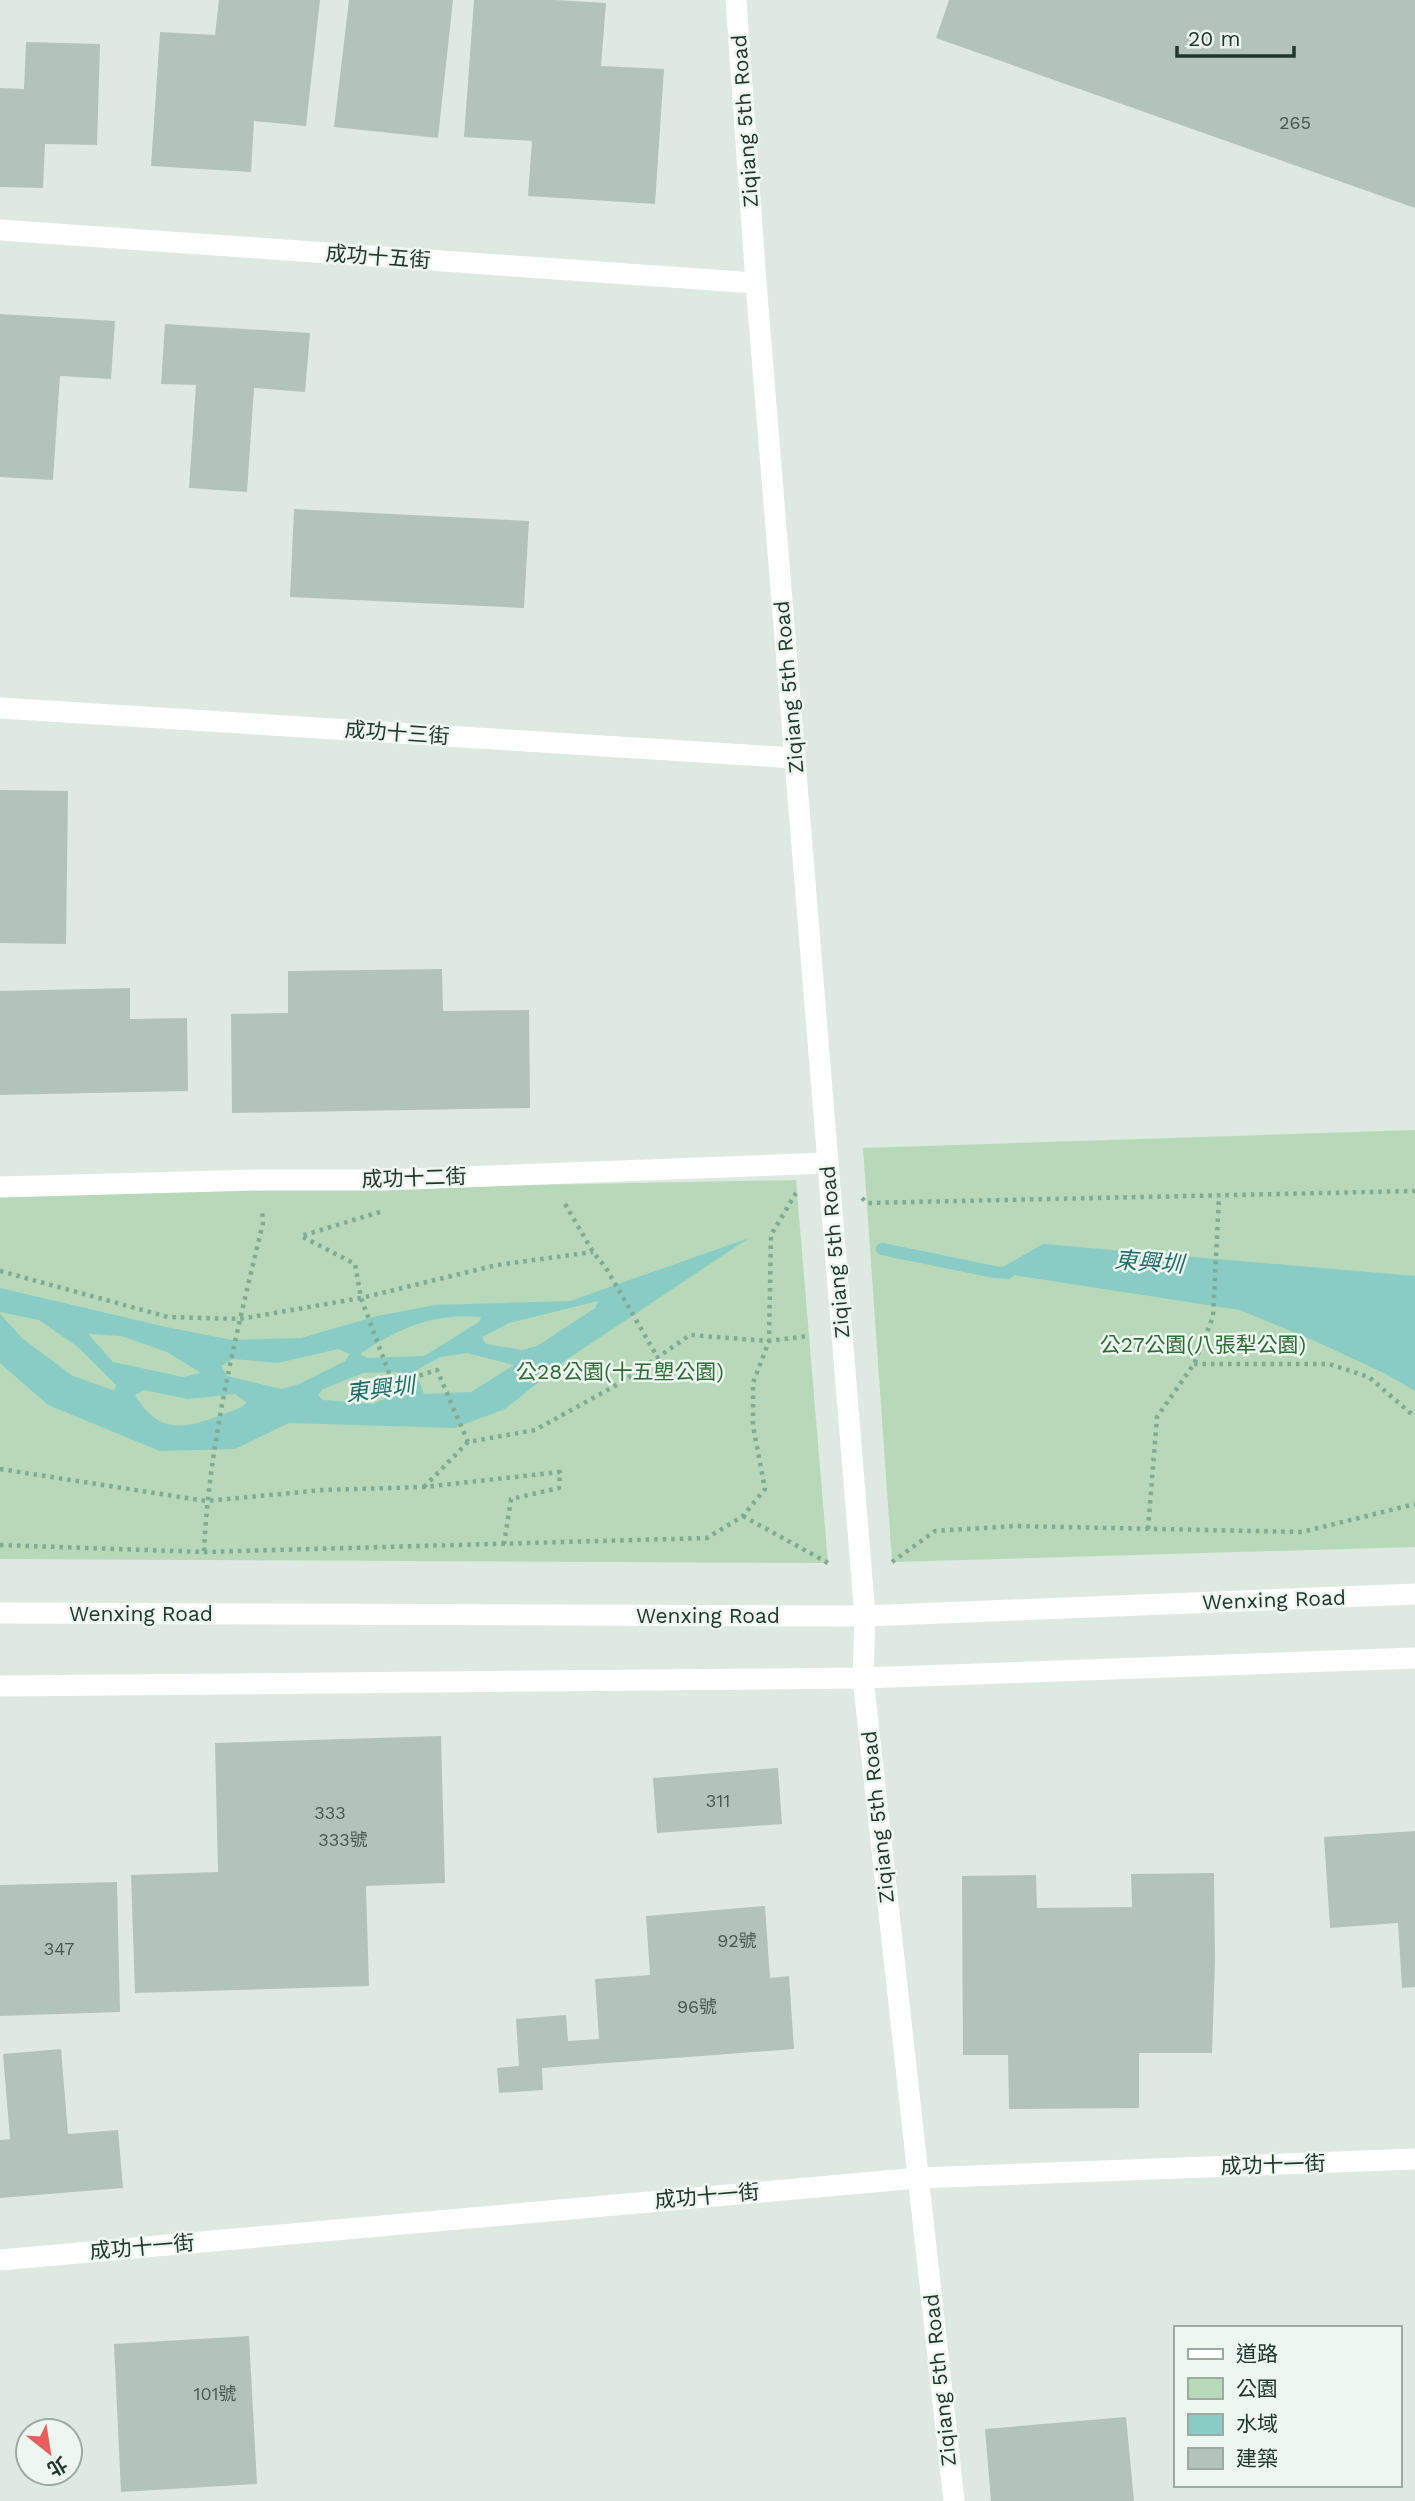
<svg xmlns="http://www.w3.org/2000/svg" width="1415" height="2501" font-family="'Work Sans','Noto Sans TC',sans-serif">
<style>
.green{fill:#b8d9b9}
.water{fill:#89cbc5;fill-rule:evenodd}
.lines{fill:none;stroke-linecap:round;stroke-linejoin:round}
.stream{stroke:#89cbc5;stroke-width:12}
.building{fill:#b4c3ba}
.path{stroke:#81aa93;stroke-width:4.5;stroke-dasharray:3.5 5;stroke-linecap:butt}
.minor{stroke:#fff;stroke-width:21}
.tertiary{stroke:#fff;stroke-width:21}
.labels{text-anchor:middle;stroke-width:5;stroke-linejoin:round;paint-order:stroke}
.number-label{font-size:18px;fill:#465a50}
.street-label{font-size:21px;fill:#21372c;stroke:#eef6f0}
.park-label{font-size:21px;fill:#2e6b37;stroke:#eef6f0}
.water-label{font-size:23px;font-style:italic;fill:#206e68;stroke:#eef6f0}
</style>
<rect width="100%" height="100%" fill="#dee9e1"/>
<path class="green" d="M1415 1130V1547L892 1562 863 1148Z
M796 1180 828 1563 0 1559V1195Z"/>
<path class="water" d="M749 1238 569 1358 505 1409 454 1428 289 1423 235 1449 160 1451 48 1405 0 1363V1314L23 1339 73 1376 110 1389 115 1390 116 1385 78 1347 39 1320 0 1312V1288L166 1327 232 1340 301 1338 377 1316 435 1305 570 1301ZM598 1301 595 1308 537 1346 522 1350 486 1344 482 1337 509 1323ZM481 1317 479 1322 424 1356 367 1358 360 1354C399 1328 434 1313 481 1317ZM88 1334 121 1336 167 1352 201 1373 183 1377 113 1362ZM338 1349 350 1354 345 1361 299 1384 281 1389 227 1376 221 1366 233 1359 278 1363ZM467 1353 514 1365 471 1392 424 1394 415 1371 440 1357ZM397 1372 399 1392 373 1404 323 1400 318 1395 323 1389 363 1373ZM144 1390 188 1399 235 1394 247 1403 240 1408C198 1423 164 1444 135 1395Z
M1043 1244 1415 1276V1391L1386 1374 1315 1341 1240 1310 994 1272Z"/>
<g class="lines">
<path class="stream" d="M882 1249 994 1272 1008 1273"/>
</g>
<path class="building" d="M219 0H320L306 126 254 121 251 172 151 166 160 32 215 35Z
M349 0H453L438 138 334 127Z
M474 0H555L606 3 601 66 664 69 655 204 528 196 532 141 464 137Z
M949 0H1415V208L936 38Z
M26 42 100 44 97 145 45 144 43 188 0 187V88L24 89Z
M0 314 115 321 111 379 60 376 53 480 0 477Z
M165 324 310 333 305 392 254 388 247 492 189 488 196 385 161 384Z
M294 509 529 521 524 608 290 597Z
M0 790 68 791 66 944 0 943Z
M442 969 443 1011 529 1010 530 1108 232 1113 231 1014 288 1013V971Z
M130 988V1019L187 1018 188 1091 0 1095V991Z
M441 1736 445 1883 366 1886 369 1986 135 1993 131 1875 218 1872 215 1743Z
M778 1768 782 1824 657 1833 653 1778Z
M1415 1831V1987L1402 1988 1398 1923 1330 1928 1324 1837Z
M1214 1873 1215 1961 1212 2053H1139V2108L1009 2109 1008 2055H963L962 1876 1036 1875 1037 1908 1132 1907 1131 1874Z
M117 1882 120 2012 0 2016V1885Z
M765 1906 770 1978 789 1976 794 2049 542 2068 543 2090 499 2093 497 2068 519 2066 516 2019 566 2015 568 2041 599 2039 595 1979 650 1975 646 1916Z
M61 2049 68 2134 118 2130 123 2188 0 2198V2140L10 2139 3 2054Z
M249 2336 257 2484 121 2492 114 2344Z
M1126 2417 1134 2501H991L985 2429Z"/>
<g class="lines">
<path class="path" d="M862 1198 867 1203 1415 1191
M565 1204 593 1252 606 1268 658 1358
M380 1212 301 1236 355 1264 361 1298 393 1384 437 1370 468 1442
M0 1271 168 1317 240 1319 361 1298 497 1265 593 1252
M1194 1364H1329L1369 1377 1415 1417
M0 1469 206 1501 323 1490 424 1487 560 1472 559 1488 511 1499 504 1544
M424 1487 468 1442 535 1430 622 1382 690 1335 769 1341 808 1336
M743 1516 828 1563
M1148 1529 1157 1417 1194 1364 1213 1317 1219 1196
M0 1545 204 1552 707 1538 743 1516 765 1489 753 1426V1383L769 1341 771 1235 796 1193
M204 1551C209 1441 237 1331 263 1223L262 1209
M892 1562 935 1531 1015 1526 1302 1532 1415 1504"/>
<path class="minor" d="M736 0 756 283 865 1616 863 1678 954 2501
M0 230 756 283
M0 708 795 758
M0 1187 258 1180H384L828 1163
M0 2260 918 2178 1415 2159"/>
<path class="tertiary" d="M0 1613 865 1616 1415 1594
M0 1686 863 1678 1415 1658"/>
</g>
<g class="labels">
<g class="number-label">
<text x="1295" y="129">265</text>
<text x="718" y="1807">311</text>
<text x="330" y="1819">333</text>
<text x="343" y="1846">333號</text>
<text x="737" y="1947">92號</text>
<text x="59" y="1955">347</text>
<text x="697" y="2013">96號</text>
<text x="215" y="2400">101號</text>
</g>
<g class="street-label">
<text transform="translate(745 121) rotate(-94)" y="7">Ziqiang 5th Road</text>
<text transform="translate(378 257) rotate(4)" y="7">成功十五街</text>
<text transform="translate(789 687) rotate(-95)" y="7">Ziqiang 5th Road</text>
<text transform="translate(397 733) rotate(4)" y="7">成功十三街</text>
<text transform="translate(414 1178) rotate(-2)" y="7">成功十二街</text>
<text transform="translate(835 1252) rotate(-95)" y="7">Ziqiang 5th Road</text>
<text transform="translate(1274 1600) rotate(-2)" y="7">Wenxing Road</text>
<text x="141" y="1621">Wenxing Road</text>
<text x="708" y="1623">Wenxing Road</text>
<text transform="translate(878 1817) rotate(-96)" y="7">Ziqiang 5th Road</text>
<text transform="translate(1273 2165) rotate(-2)" y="7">成功十一街</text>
<text transform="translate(707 2196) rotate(-5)" y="7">成功十一街</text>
<text transform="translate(142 2247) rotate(-5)" y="7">成功十一街</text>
<text transform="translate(940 2380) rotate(-96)" y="7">Ziqiang 5th Road</text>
</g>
<g class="park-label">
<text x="1203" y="1352">公27公園(八張犁公園)</text>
<text x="620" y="1379">公28公園(十五塱公園)</text>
</g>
<g class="water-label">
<text transform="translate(1149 1262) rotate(4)" y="8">東興圳</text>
<text transform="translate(380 1389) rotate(-7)" y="8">東興圳</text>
</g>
</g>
<rect x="1174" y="2326" width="228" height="161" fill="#eef6f0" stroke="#9caaa2" stroke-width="2"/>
<rect x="1188" y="2349" width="35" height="10" fill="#ffffff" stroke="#9caaa2" stroke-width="2"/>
<text x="1236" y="2361" font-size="21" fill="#21372c">道路</text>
<rect x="1188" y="2378" width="35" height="21" fill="#b8d9b9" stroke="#9caaa2" stroke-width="2"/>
<text x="1236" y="2396" font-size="21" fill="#21372c">公園</text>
<rect x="1188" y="2414" width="35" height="21" fill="#89cbc5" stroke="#9caaa2" stroke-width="2"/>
<text x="1236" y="2431" font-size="21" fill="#21372c">水域</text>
<rect x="1188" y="2448" width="35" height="21" fill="#b4c3ba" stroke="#9caaa2" stroke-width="2"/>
<text x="1236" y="2466" font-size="21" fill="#21372c">建築</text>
<g transform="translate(49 2452) rotate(150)"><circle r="33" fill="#eef6f0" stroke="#9caaa2" stroke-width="2"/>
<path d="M0-5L12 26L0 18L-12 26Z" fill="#e85d5d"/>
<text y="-10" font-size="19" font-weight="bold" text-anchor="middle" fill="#21372c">北</text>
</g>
<path d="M1177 46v10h117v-10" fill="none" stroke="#21372c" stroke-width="3.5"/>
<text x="1188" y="46" font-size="21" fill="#21372c" stroke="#eef6f0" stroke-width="5" paint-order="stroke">20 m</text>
</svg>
